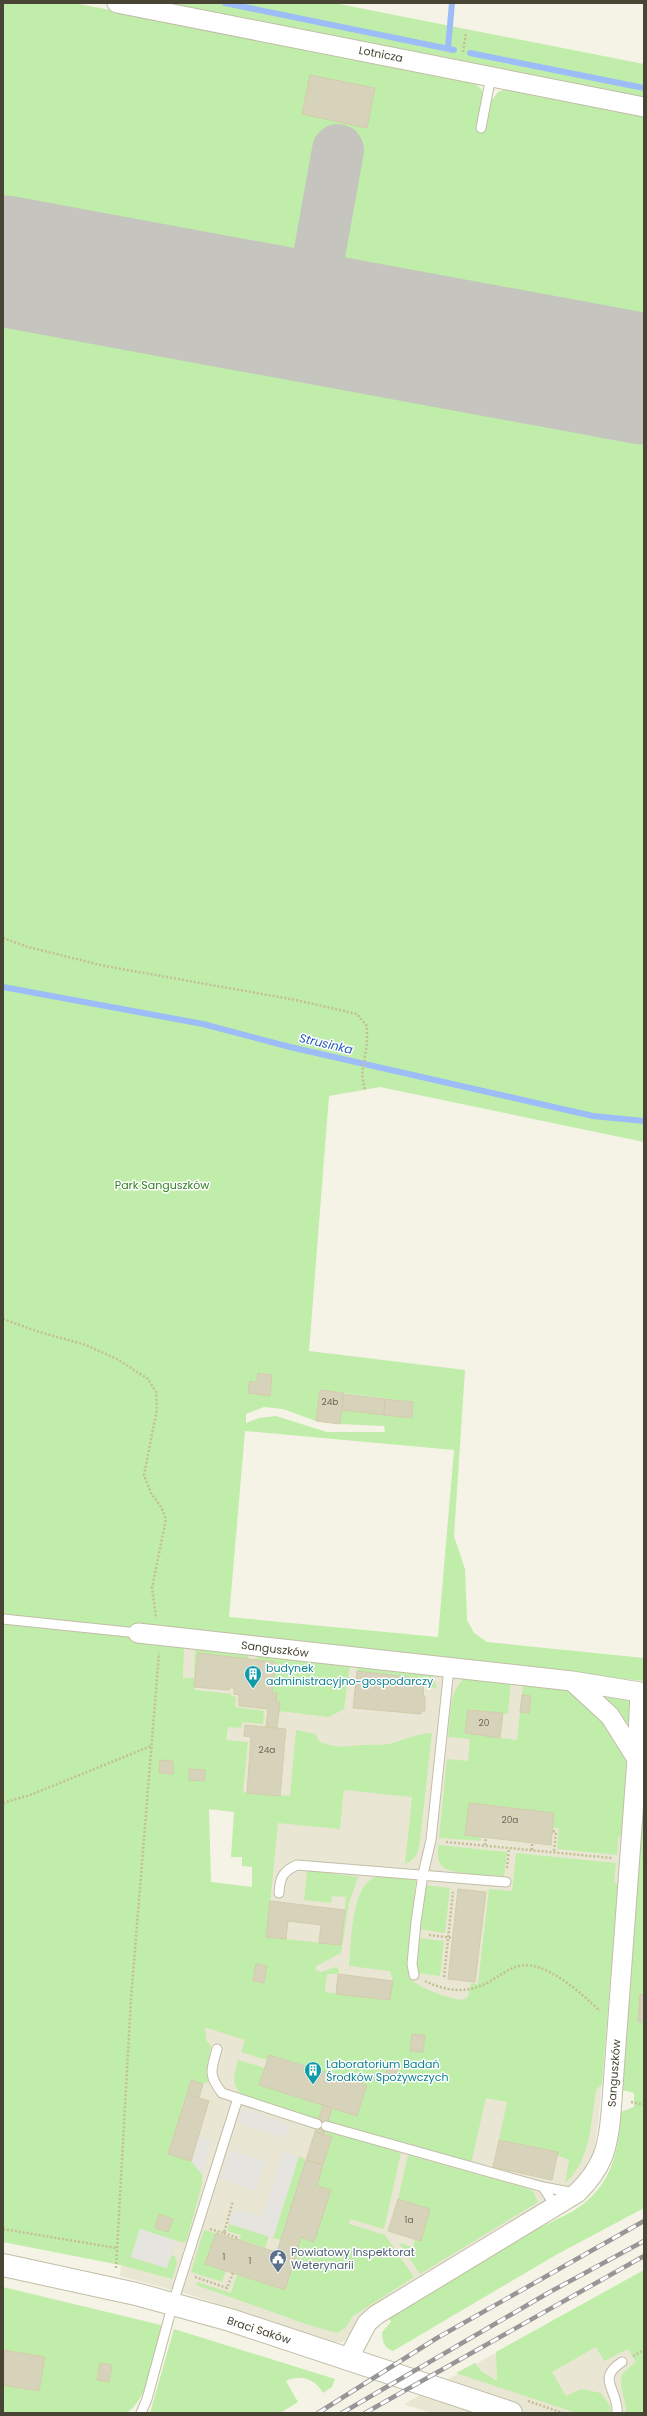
<svg xmlns="http://www.w3.org/2000/svg" width="647" height="2416" font-family="Poppins,sans-serif">
<style>
.residential{fill:#e9e7d3}
.green{fill:#c0edaa;fill-rule:evenodd}
.parking{fill:#e5e4de}
.lines{fill:none;stroke-linecap:round;stroke-linejoin:round}
.stream{stroke:#9cbdf7;stroke-width:6}
.taxiway{stroke:#c5c4be;stroke-width:52}
.runway{stroke:#c5c4be;stroke-width:131}
.building{fill:#d7d2ba;stroke:#d3ccac}
.service-casing{stroke:#c1bea7;stroke-width:11}
.minor-casing{stroke:#c1bea7;stroke-width:21}
.tertiary-casing{stroke:#c1bea7;stroke-width:24}
.path{stroke:#c4be97;stroke-width:2.5;stroke-dasharray:2 2;stroke-linecap:butt}
.service{stroke:#fff;stroke-width:9}
.minor{stroke:#fff;stroke-width:19}
.tertiary{stroke:#fff;stroke-width:22}
.rail-casing{stroke:#969696;stroke-width:4.5}
.rail{stroke:#fff;stroke-width:3;stroke-dasharray:9;stroke-linecap:butt}
.labels{text-anchor:middle;stroke-width:3;stroke-linejoin:round;paint-order:stroke}
.number-label{font-size:9px;fill:#6c6856}
.street-label{font-size:11px;fill:#484534;stroke:#fff}
.park-label{font-size:11px;fill:#307f22;stroke:#fff}
.culture-label{font-size:11px;fill:#0d838f;stroke:#fff;text-anchor:start}
.service-label{font-size:11px;fill:#4e5e75;stroke:#fff;text-anchor:start}
.water-label{font-size:12px;font-style:italic;fill:#2359be;stroke:#fff}
</style>
<rect width="100%" height="100%" fill="#f4f3e5"/>
<path class="residential" d="M171 1647 533 1684 626 1778 599 2116 594 2152 584 2172 574 2186 342 2342H333L191 2295 120 2276 144 2002 320 2039 326 1980 266 1937 278 1816 157 1804Z
M644 2270V2413H432L404 2404Z"/>
<path class="green" d="M3 3H74L454 77 476 84 482 90V97L493 99 498 92 510 88 644 115V1142L380 1087 329 1096 309 1351 465 1370 454 1536 465 1569 467 1620 474 1633 487 1642 644 1658V1681L173 1632 171 1646 184 1648 183 1678H194L195 1649 248 1654V1659L198 1653 194 1687 195 1690 231 1694V1696L236 1697 235 1707 264 1711 263 1724 242 1722 241 1728 228 1727 226 1740 248 1742 243 1792 290 1796 296 1730 315 1734 320 1742C340 1749 343 1746 363 1745 373 1744 383 1746 393 1743 407 1738 418 1734 432 1733L420 1841C418 1852 417 1859 405 1864L412 1797 344 1790 340 1829 278 1823 267 1937 341 1945 346 1897 332 1896 331 1903 304 1900 307 1870 358 1877 349 1903 341 1953 316 1966V1970L321 1972 336 1967 339 1970 338 1974H327L325 1992 390 2000 393 1981 390 1971 349 1966C352 1942 350 1882 379 1876 390 1874 405 1879 416 1880L407 1964 410 1979C424 1990 444 1997 462 2000L468 1997 471 1983 478 1984 489 1889 512 1891 516 1853 616 1863 614 1882 618 1884 602 2084 596 2090C591 2121 591 2161 565 2183L569 2160 557 2155 558 2152 499 2140 507 2102 486 2098 471 2164 327 2123 332 2108 357 2116 367 2085 269 2055 267 2060 241 2052 245 2040 204 2027 206 2033V2040L211 2046 206 2072 209 2081 203 2084 191 2081 168 2153 191 2161 202 2174V2184L187 2239 184 2243 140 2229 131 2257 166 2268 171 2255 175 2256 177 2264 172 2279 120 2265 3 2242ZM320 1390 413 1402 412 1418 342 1410 340 1424 384 1426 385 1432H327L276 1416 259 1418 246 1423V1414L264 1407 283 1409 316 1421ZM245 1431 454 1450 438 1637 229 1617ZM160 1761H173V1774L159 1773ZM209 1809 234 1812 231 1857H242V1866L252 1867V1887L211 1882ZM388 2062 399 2063 396 2080 385 2078Z
M160 3H334L644 64V99Z
M257 1655 350 1665 344 1709 329 1717 279 1711 280 1702H276L277 1693H272L257 1660Z
M358 1666 429 1673 433 1676 437 1688 424 1686V1679L357 1671Z
M466 1677 511 1682 508 1714 468 1710 465 1733 517 1740 520 1712 529 1713 531 1696 522 1695 523 1683C536 1685 550 1685 563 1689 582 1694 621 1739 625 1758 631 1782 624 1811 622 1835L618 1838 617 1855 557 1849 559 1828H553L554 1813 469 1803 465 1835 481 1837V1841L439 1838 447 1759 468 1761 470 1739 448 1737C451 1716 448 1691 466 1677Z
M607 1695 631 1700 629 1722 627 1723 606 1700 605 1696Z
M644 1780V2208L554 2256 393 2351C384 2348 382 2341 382 2332L391 2322 388 2316C436 2288 484 2259 532 2232 554 2219 576 2214 594 2194 615 2172 619 2142 621 2112L634 2107V2093L622 2090Z
M438 1845 507 1852 504 1876C491 1875 450 1875 442 1866 437 1860 438 1852 438 1845Z
M424 1885 450 1888 445 1933 419 1929Z
M419 1938 444 1941 440 1976 417 1973Z
M238 2060 265 2068 323 2105 319 2119 244 2096C230 2086 234 2075 238 2060Z
M325 2130 401 2153 384 2229 350 2219 349 2224 385 2235 414 2277 353 2316 345 2328 337 2333 309 2325 196 2285 197 2282 231 2293 237 2275 285 2290 301 2237 314 2241 331 2190 317 2186 332 2137 324 2134Z
M408 2155 523 2187 533 2191 538 2202 420 2274 399 2243 413 2247 415 2239 421 2241 430 2209 398 2199Z
M299 2156 306 2160 281 2240 273 2238Z
M229 2224 269 2236 265 2248 240 2240 241 2235 227 2231Z
M204 2230 216 2233 206 2264 226 2271 222 2282 191 2272Z
M644 2270V2413H626C627 2400 619 2393 622 2374L636 2362 628 2349 604 2361 596 2347 552 2372 566 2396 581 2389 601 2393 610 2406 611 2413H576L456 2373 475 2363 481 2371 497 2381 496 2352Z
M3 2287 161 2325 162 2330C154 2358 150 2395 127 2413H3V2385L39 2391 45 2357 5 2350 3 2358ZM100 2363 112 2365 109 2382 97 2380Z
M174 2329 335 2379 332 2387 323 2393C315 2379 301 2374 286 2381L298 2402 280 2413H150Z"/>
<path class="parking" d="M242 2108 291 2124 286 2138 237 2123Z
M198 2137 212 2141 202 2174 191 2161Z
M230 2150 265 2161 256 2191 220 2179Z
M283 2152 299 2156 273 2238 229 2224 234 2209 263 2217Z
M140 2229 176 2241 167 2268 131 2257Z"/>
<g class="lines">
<path class="stream" d="M225 3 454 50
M448 48 452 3
M470 53 644 88
M3 987 203 1024 290 1047 593 1116 644 1121"/>
<path class="taxiway" d="M308 317 338 150"/>
<path class="runway" d="M3 261 644 379"/>
</g>
<path class="building" d="M310 75 375 88 367 128 302 114Z
M258 1373 272 1375 270 1396 248 1393 250 1381 257 1382Z
M320 1390 344 1393 340 1424 316 1421Z
M343 1394 385 1399 384 1415 342 1410Z
M385 1399 413 1402 412 1418 384 1415Z
M198 1653 275 1662 272 1693H277L276 1702H280L277 1728 266 1727 268 1709 239 1706V1695L234 1694V1688H230L229 1690 194 1687Z
M357 1671 424 1679 423 1696H425V1711H421V1714L353 1708Z
M522 1695 531 1696 529 1713 520 1712Z
M468 1710 503 1713 500 1738 465 1733Z
M245 1725 286 1729 280 1796 247 1793 251 1737 244 1736Z
M160 1760 173 1761V1774L159 1773Z
M189 1769 205 1770V1781L189 1780Z
M469 1803 554 1813 551 1845 465 1835Z
M458 1889 486 1892 475 1982 448 1979Z
M270 1901 345 1910 341 1945 319 1943 321 1925 288 1921 286 1939 266 1937Z
M256 1964 267 1966 264 1983 253 1981Z
M338 1974 393 1981 390 2000 336 1994Z
M640 1994 644 1995V2022H638Z
M412 2034 425 2035 423 2052 410 2051Z
M269 2055 367 2085 357 2116 259 2085Z
M388 2062 399 2063 396 2080 385 2078Z
M191 2080 203 2084 199 2098 187 2094Z
M187 2094 209 2101 191 2161 168 2154Z
M323 2105 332 2108 324 2134 315 2132Z
M315 2132 332 2137 323 2165 306 2160Z
M499 2140 558 2152 552 2180 493 2167Z
M306 2160 323 2165 317 2186 331 2190 314 2242 301 2237 295 2258 277 2252Z
M398 2199 430 2209 421 2241 388 2231Z
M159 2214 173 2219 168 2232 155 2228Z
M216 2233 295 2258 285 2290 205 2264Z
M4 2350 45 2357 39 2391 3 2385Z
M100 2363 112 2365 109 2382 97 2380Z"/>
<g class="lines">
<g class="service-casing">
<path id="service" d="M481 128 491 76
M3 1619 138 1633
M279 1893C280 1877 283 1871 297 1865L506 1882
M414 1975 412 1964 416 1922 423 1874 431 1840 449 1668
M217 2049C211 2070 208 2075 222 2093L317 2124
M326 2126 543 2187 556 2207
M543 2187 575 2193
M141 2413 147 2399 173 2303 238 2098
M617 2413C619 2390 595 2379 622 2362"/>
</g>
<g class="minor-casing">
<path id="minor" d="M117 3 644 107
M138 1633 572 1681 640 1692 637 1759
M348 2359 367 2323 376 2315 577 2193C603 2167 608 2149 611 2113L637 1759 610 1716 572 1681"/>
</g>
<g class="tertiary-casing">
<path id="tertiary" d="M3 2265 136 2294 230 2320 511 2413"/>
</g>
<path class="path" d="M463 52 466 33
M3 938 28 947 105 966 296 1000 357 1014 367 1026V1043L362 1075 365 1090
M3 1319 36 1331 86 1345 117 1359 148 1379 156 1392 157 1409 144 1475 151 1493 161 1507 166 1519 152 1588 156 1617
M3 1803 30 1795 151 1746
M553 1831 556 1832 554 1852
M446 1842 612 1858
M485 1845 486 1837
M532 1850V1843
M507 1868 509 1848
M429 1935 453 1938
M444 1977 453 1892
M425 1981C445 1991 466 1994 487 1983 498 1977 507 1969 519 1966 546 1960 582 1994 600 2011
M631 2102 644 2105
M3 2229 116 2248
M210 2229 224 2233 233 2201
M224 2233 238 2238V2240
M116 2268 131 1999 159 1653
M195 2277 227 2288 233 2273
M633 2356 644 2350
M528 2401 563 2413"/>
<use href="#service" class="service"/>
<use href="#minor" class="minor"/>
<use href="#tertiary" class="tertiary"/>
<g class="rail-casing">
<path id="rail" d="M318 2413 437 2338 644 2221
M342 2413 548 2293 644 2241
M365 2413 644 2256"/>
</g>
<use href="#rail" class="rail"/>
</g>
<defs>
<g id="building-pin" transform="scale(0.9)"><path d="M0 17L-7.5 6A9.5 9.5 0 1 1 7.5 6Z" fill="#0f9aa8" stroke="#fff"/><path d="M-4-6H4V6H1V3H-1V6H-4ZM-2.5-4.3h1.7v1.8h-1.7ZM.8-4.3h1.7v1.8H.8ZM-2.5-1h1.7V.8h-1.7ZM.8-1h1.7V.8H.8Z" fill="#fff"/></g>
<g id="civic-pin" transform="scale(0.9)"><path d="M0 17L-7.5 6A9.5 9.5 0 1 1 7.5 6Z" fill="#5c6f8a" stroke="#fff"/><path d="M-.6-6.5H3V-4.5H.6V-3L4-1V1h2V6H-6V1h2V-1L-.6-3ZM-1.2 2.5V6h2.4V2.5Z" fill="#fff"/></g>
</defs>
<g fill-rule="evenodd">
<use href="#building-pin" x="253" y="1674"/>
<use href="#building-pin" x="313" y="2070"/>
<use href="#civic-pin" x="278" y="2258"/>
</g>
<g class="labels">
<g class="number-label">
<text x="330" y="1405">24b</text>
<text x="484" y="1726">20</text>
<text x="267" y="1753">24a</text>
<text x="510" y="1823">20a</text>
<text x="409" y="2223">1a</text>
<text x="224" y="2260">1</text>
<text x="250" y="2264">1</text>
</g>
<g class="street-label">
<text transform="translate(381 54) rotate(11)" y="4">Lotnicza</text>
<text transform="translate(275 1649) rotate(7)" y="4">Sanguszków</text>
<text transform="translate(614 2073) rotate(-86)" y="4">Sanguszków</text>
<text transform="translate(259 2330) rotate(18)" y="4">Braci Saków</text>
</g>
<g class="park-label">
<text x="162" y="1189">Park Sanguszków</text>
</g>
<g class="culture-label">
<text x="266" y="1672">budynek<tspan x="266" dy="13">administracyjno-gospodarczy</tspan></text>
<text x="326" y="2068">Laboratorium Badań<tspan x="326" dy="13">Środków Spożywczych</tspan></text>
</g>
<g class="service-label">
<text x="291" y="2256">Powiatowy Inspektorat<tspan x="291" dy="13">Weterynarii</tspan></text>
</g>
<g class="water-label">
<text transform="translate(326 1044) rotate(13)" y="4">Strusinka</text>
</g>
</g>
<rect width="647" height="2416" fill="none" stroke="#484534" stroke-width="8"/>
</svg>
